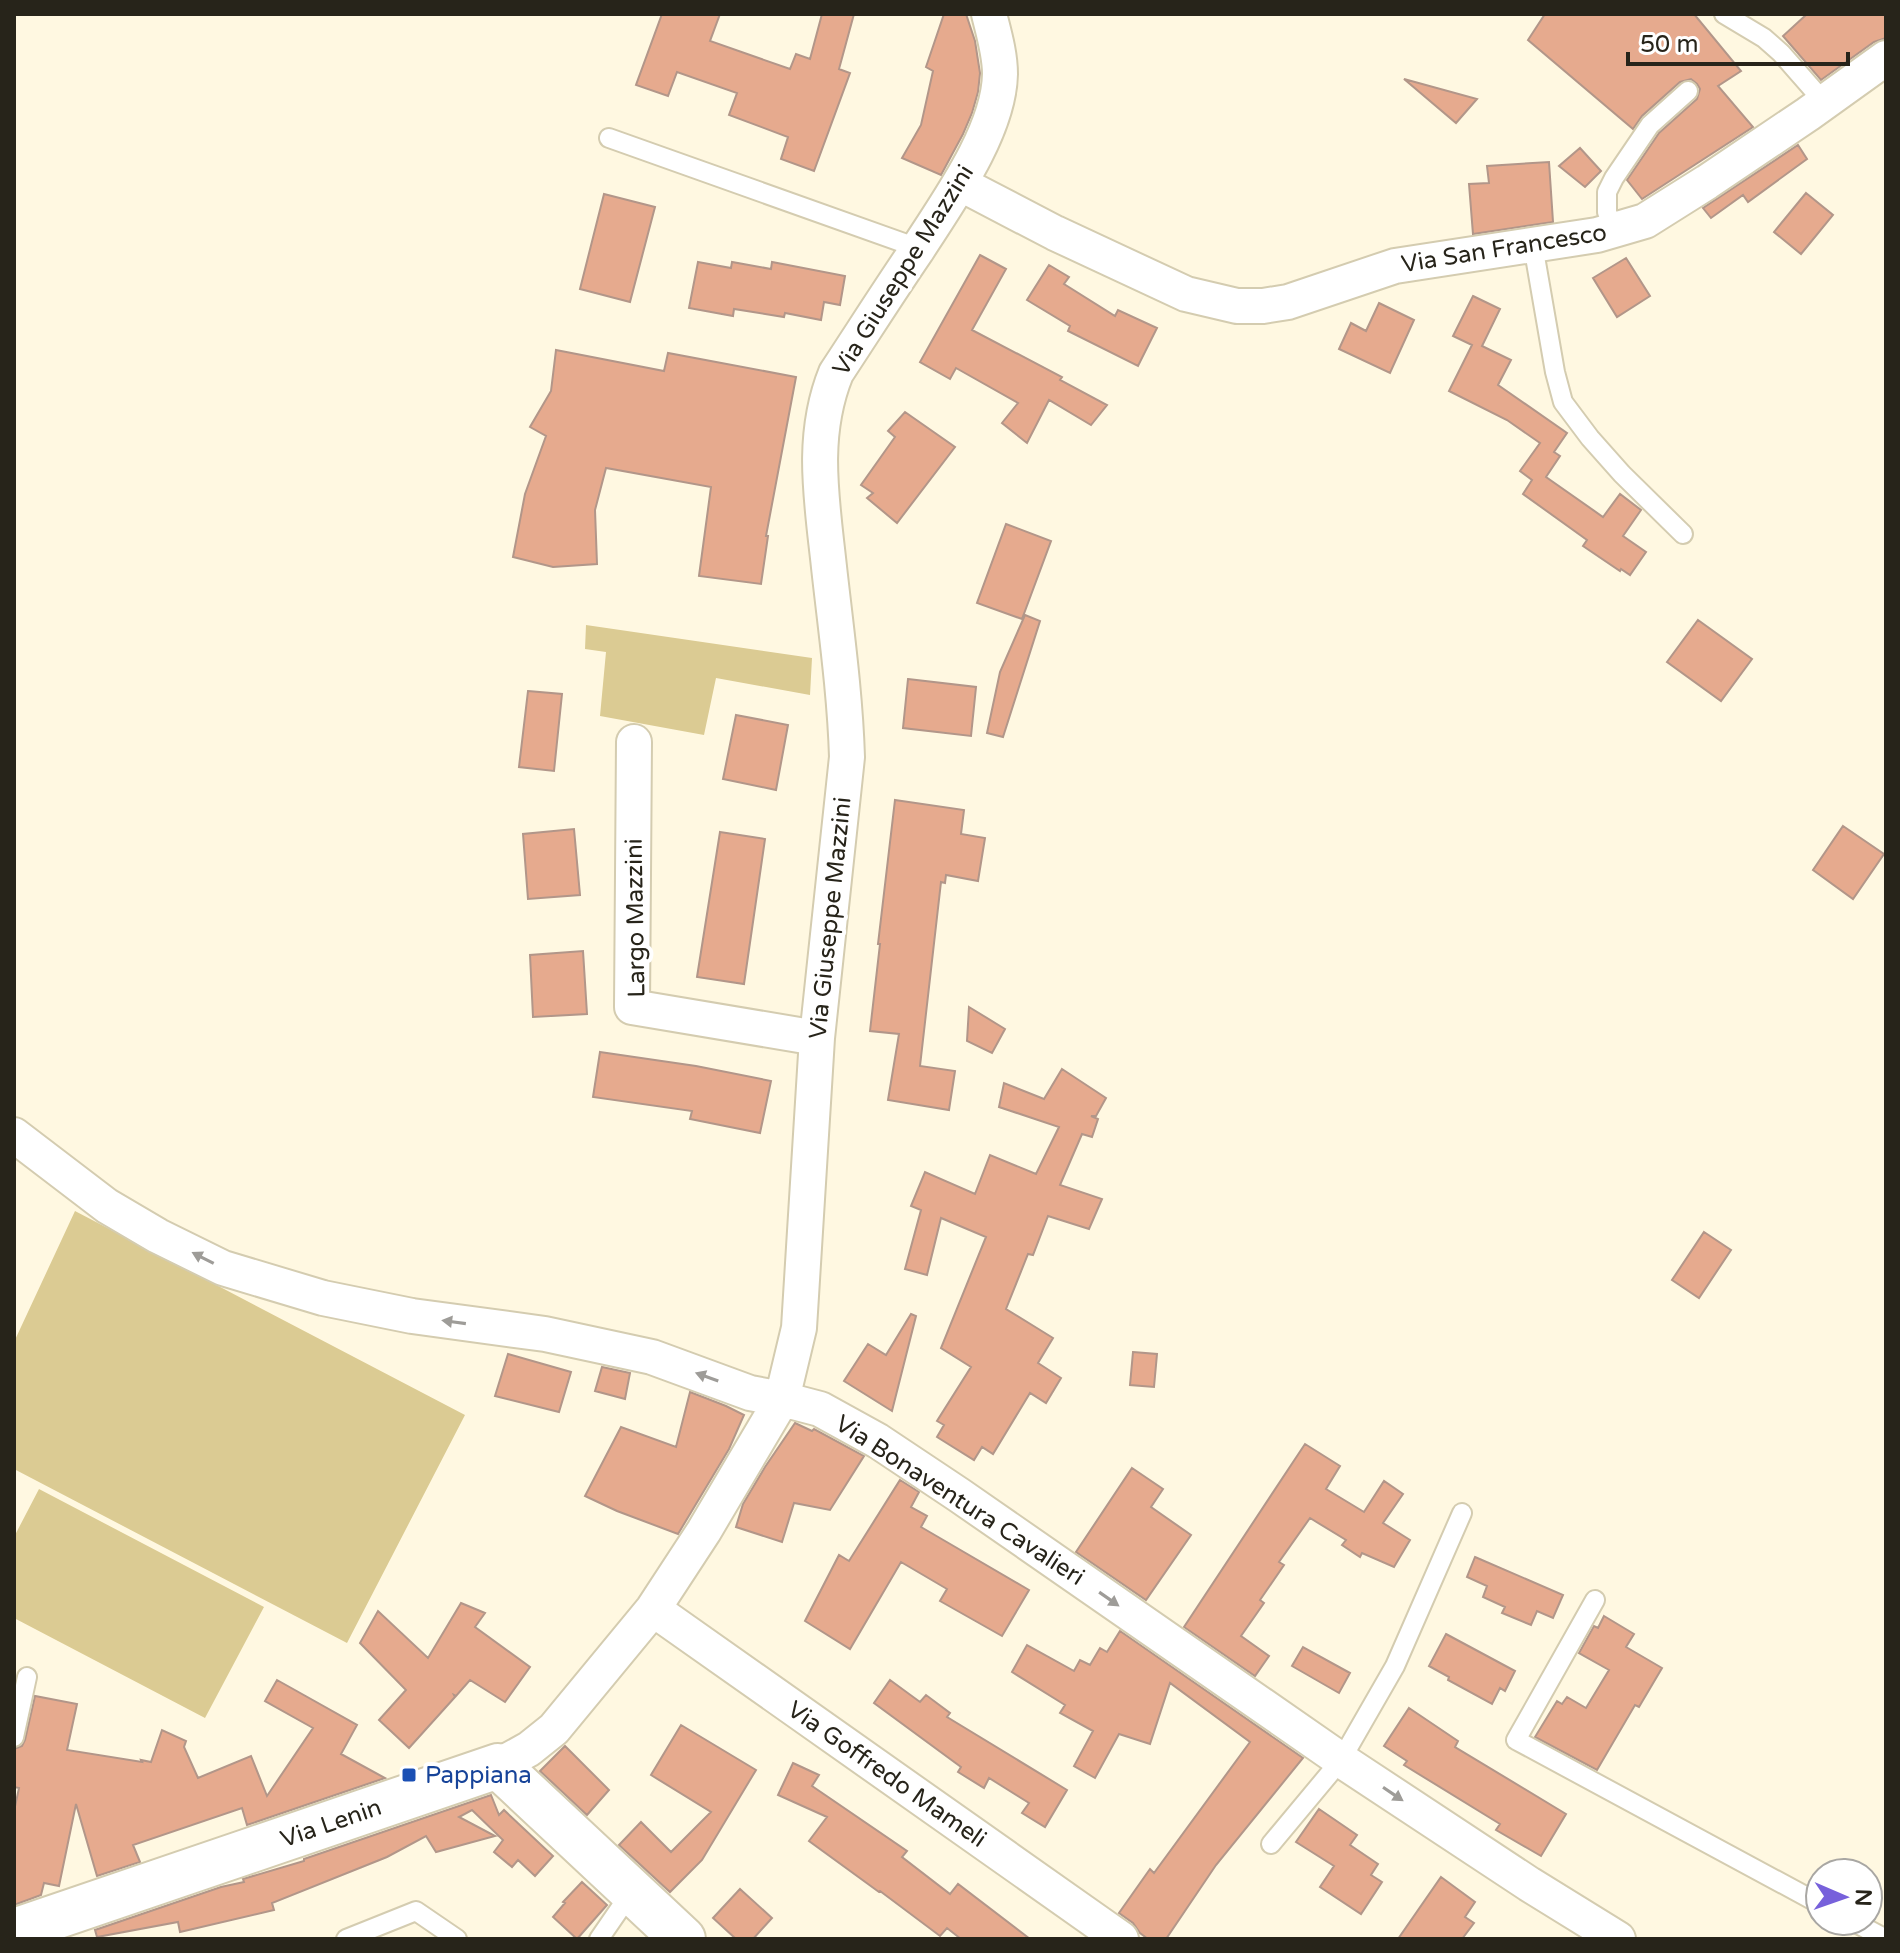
<svg xmlns="http://www.w3.org/2000/svg" width="1900" height="1953" font-family="'Varela Round',sans-serif">
<style>
.green{fill:#dbcb93}
.building{fill:#e6aa8e;stroke:#b29689;stroke-width:2}
.lines{fill:none;stroke-linecap:round;stroke-linejoin:round}
.lane-casing{stroke:#d4ccb0;stroke-width:22}
.street-casing{stroke:#d4ccb0;stroke-width:38}
.secondary-casing{stroke:#d4ccb0;stroke-width:48}
.lane{stroke:#fff;stroke-width:18}
.street{stroke:#fff;stroke-width:34}
.secondary{stroke:#fff;stroke-width:44}
.oneway{fill:#9e9c98}
.transit-dot{fill:#1a4fb4;stroke:#fff;stroke-width:3}
.labels{text-anchor:middle;stroke-width:8;stroke-linejoin:round;paint-order:stroke}
.street-label{font-size:24px;fill:#27241a;stroke:#fff}
.transit-label{font-size:24px;fill:#164399;stroke:#fff;text-anchor:start}
</style>
<rect width="100%" height="100%" fill="#fff8e1"/>
<path class="green" d="M586 625 812 658 810 695 716 678 704 735 600 716 606 652 585 649Z
M75 1211 465 1415 347 1643 14 1469V1342Z
M39 1489 264 1607 205 1718 14 1618V1537Z"/>
<path class="building" d="M662 14H720L710 41 790 69 796 54 810 59 822 14H854L839 69 850 73 814 171 781 159 788 137 729 115 737 93 677 72 668 96 636 85Z
M944 14H966L975 41 980 73 978 92 972 113 963 134 941 175 902 158 921 125 933 71 926 67Z
M1545 14H1694L1741 71 1718 86 1753 127 1642 199 1627 180 1659 133 1697 99 1700 89 1697 84 1691 79 1680 82 1642 116 1633 129 1528 40Z
M1807 14H1886V38L1874 42 1821 80 1783 36Z
M1404 79 1477 99 1456 123Z
M1798 145 1807 159 1748 202 1743 195 1711 218 1703 208Z
M1580 148 1601 171 1585 187 1559 166Z
M1549 162 1553 222 1473 234 1469 184 1489 183 1487 166Z
M1806 193 1833 215 1801 254 1774 232Z
M604 194 655 207 630 302 580 289Z
M980 255 1006 269 972 330 1062 377 1060 380 1107 405 1091 425 1049 400 1027 443 1002 423 1018 403 956 368 950 379 920 362Z
M1626 258 1650 296 1617 317 1593 278Z
M698 262 731 268 732 262 771 269 772 262 845 276 840 305 824 302 821 320 785 313 784 317 734 309 733 316 689 308Z
M1049 265 1069 277 1064 284 1115 316 1118 310 1157 328 1138 366 1068 331 1070 326 1027 300Z
M1473 296 1500 309 1482 346 1511 360 1498 385 1567 433 1554 452 1560 456 1546 477 1603 517 1620 494 1641 510 1623 536 1646 552 1630 575 1621 569 1620 571 1583 546 1587 540 1523 494 1532 480 1520 471 1540 443 1507 420 1449 391 1472 345 1453 336Z
M1379 303 1414 320 1390 373 1339 349 1351 323 1366 331Z
M556 350 664 371 668 353 796 377 766 536H768L761 584 699 576 711 487 606 468 595 510 597 564 553 567 513 557 525 494 546 436 530 427 551 391Z
M905 412 955 447 897 523 867 498 873 493 861 485 895 437 888 431Z
M1006 524 1051 541 1022 619 977 603Z
M1025 615 1040 621 1003 737 987 733 1000 672Z
M1698 620 1752 659 1721 701 1667 662Z
M908 679 976 687 971 736 903 728Z
M528 691 562 694 554 771 519 767Z
M736 715 788 725 776 790 723 779Z
M895 800 964 810 961 834 985 838 978 881 946 875 945 883 941 882 920 1066 955 1071 949 1110 888 1100 899 1034 870 1031 880 944H878Z
M1843 826 1884 854 1853 899 1813 870Z
M574 829 580 895 528 899 523 834Z
M720 832 765 839 744 984 697 977Z
M583 951 587 1014 533 1017 530 955Z
M969 1007 1005 1029 992 1053 967 1041Z
M600 1052 696 1066 771 1081 760 1133 690 1119 692 1111 593 1097Z
M1062 1069 1106 1098 1096 1116H1091L1098 1119 1092 1137 1082 1134 1060 1185 1102 1199 1089 1229 1048 1216 1033 1255 1028 1254 1006 1309 1053 1338 1038 1363 1061 1378 1046 1403 1030 1393 993 1454 982 1447 974 1460 937 1437 944 1425 937 1421 971 1367 941 1348 986 1237 941 1218 927 1275 905 1269 921 1210 911 1206 925 1172 975 1194 990 1155 1036 1174 1059 1127 999 1107 1004 1083 1044 1099Z
M1704 1232 1731 1250 1699 1298 1672 1280Z
M911 1314 916 1316 892 1411 844 1381 868 1344 886 1355Z
M1133 1352 1157 1354 1154 1387 1130 1385Z
M508 1354 571 1372 559 1412 495 1396Z
M602 1367 630 1373 625 1399 595 1391Z
M690 1392 726 1406 744 1415 729 1449 678 1534 617 1511 585 1496 621 1427 676 1447Z
M795 1423 812 1431 814 1429 864 1456 830 1510 794 1503 782 1542 736 1527 743 1504 765 1467Z
M1305 1444 1340 1466 1326 1489 1364 1512 1384 1481 1403 1494 1383 1523 1410 1540 1394 1567 1362 1553 1360 1557 1342 1545 1346 1540 1310 1518 1279 1562 1284 1565 1260 1600 1264 1603 1241 1636 1269 1656 1255 1676 1184 1627Z
M1132 1468 1163 1489 1151 1507 1191 1535 1146 1600 1076 1552Z
M900 1480 919 1492 911 1507 927 1516 921 1527 1029 1590 1002 1636 940 1601 947 1589 901 1562 850 1649 805 1621 839 1555 849 1561Z
M1475 1557 1563 1595 1553 1618 1537 1611 1531 1625 1502 1613 1505 1607 1483 1597 1487 1586 1467 1577Z
M461 1603 485 1613 475 1627 530 1667 505 1702 470 1680 456 1696 454 1695 455 1697 409 1748 379 1720 406 1690 360 1643 378 1611 428 1658Z
M1604 1616 1634 1634 1626 1647 1662 1668 1639 1707 1635 1705 1597 1770 1535 1737 1557 1701 1562 1704 1567 1697 1586 1708 1609 1670 1579 1653 1594 1626 1598 1628Z
M1120 1631 1303 1758 1216 1865 1166 1939H1148L1140 1933 1133 1923 1119 1913 1150 1869 1154 1873 1250 1742 1170 1683 1150 1744 1119 1734 1095 1778 1074 1766 1093 1731 1060 1713 1065 1705 1012 1672 1027 1645 1074 1671 1080 1660 1090 1665 1100 1648 1107 1652Z
M1446 1634 1515 1671 1505 1691 1500 1688 1492 1704 1448 1680 1449 1677 1429 1666Z
M1303 1647 1350 1673 1339 1693 1292 1666Z
M277 1680 357 1725 341 1754 385 1778 247 1825 242 1808 133 1845 140 1862 97 1876 76 1804 59 1886 44 1883 41 1895 14 1905V1811L19 1788 14 1787V1749L22 1746 25 1740 35 1696 77 1704 67 1750 142 1762 141 1760 151 1762 162 1730 186 1741 184 1747 198 1778 251 1756 267 1796 313 1728 265 1701Z
M890 1680 920 1702 926 1695 950 1713 947 1717 1067 1790 1045 1827 1022 1813 1029 1803 989 1778 984 1788 958 1772 961 1767 874 1703Z
M1409 1708 1458 1741 1455 1747 1566 1814 1541 1856 1496 1830 1500 1824 1404 1765 1407 1761 1384 1746Z
M681 1725 756 1770 702 1860 670 1892 619 1845 641 1822 671 1852 711 1812 651 1775Z
M565 1746 609 1790 587 1815 540 1771Z
M793 1763 819 1775 812 1786 907 1851 902 1857 950 1894 958 1884 1030 1939H961L947 1928 940 1936 880 1891 879 1892 809 1841 827 1817 778 1795Z
M491 1795 499 1815 504 1810 553 1856 535 1876 518 1860 512 1867 494 1852 503 1840 472 1810 459 1817 495 1836 436 1852 426 1836 387 1857 272 1903 274 1910 180 1932 178 1922 97 1937 95 1930 221 1887 244 1882 243 1879 304 1861V1859Z
M1319 1809 1357 1835 1350 1845 1378 1864 1371 1875 1382 1882 1361 1914 1320 1887 1334 1866 1296 1842Z
M1441 1877 1475 1902 1465 1917 1474 1923 1462 1939H1398Z
M582 1882 607 1905 577 1939 553 1917 565 1903 563 1902Z
M740 1889 772 1918 753 1939H736L713 1918Z"/>
<g class="lines">
<g class="lane-casing">
<path id="lane" d="M1724 14 1764 38 1781 53 1824 102
M609 138 918 248
M1614 231 1607 212V192L1614 178 1650 125 1688 91
M1533 245 1555 372 1563 402 1590 438 1622 474 1683 534
M1595 1600 1516 1740 1820 1904
M14 1737 27 1677
M1271 1844 1341 1760 1395 1666 1462 1513
M1852 1921 1886 1939
M346 1939 416 1911 457 1939
M599 1939 632 1891"/>
</g>
<g class="street-casing">
<path id="street" d="M961 184 1055 233 1186 294 1237 306H1263L1288 302 1395 266 1597 235 1645 221 1707 182 1808 114 1886 58
M634 742 632 1007 817 1038
M14 1135 107 1206 158 1236 223 1268 323 1298 412 1316 545 1334 652 1357 750 1393 782 1399 820 1409 878 1441 959 1495 1341 1760 1529 1884 1618 1939
M653 1609 1121 1939
M498 1766 529 1749 554 1729 653 1609 704 1531 782 1399 799 1328 817 1038 847 757C845 693 836 630 829 567 822 501 810 437 836 373 863 332 889 291 917 250 947 203 999 132 1000 74 1000 54 994 34 989 14"/>
</g>
<g class="secondary-casing">
<path id="secondary" d="M14 1931 498 1766 683 1939"/>
</g>
<use href="#lane" class="lane"/>
<use href="#street" class="street"/>
<use href="#secondary" class="secondary"/>
</g>
<defs><path id="oneway-solid" d="M-6-.8H1V-3.2L6.5 0L1 3.2V.8H-6Z" transform="scale(2)"/></defs>
<g class="oneway">
<use href="#oneway-solid" transform="translate(203 1258) rotate(-153)"/>
<use href="#oneway-solid" transform="translate(454 1322) rotate(-172)"/>
<use href="#oneway-solid" transform="translate(707 1377) rotate(-160)"/>
<use href="#oneway-solid" transform="translate(1109 1599) rotate(35)"/>
<use href="#oneway-solid" transform="translate(1393 1794) rotate(34)"/>
</g>
<rect class="transit-dot" x="401" y="1767" width="16" height="16" rx="4"/>
<g class="labels">
<g class="street-label">
<text transform="translate(1504 248) rotate(-9)" y="8">Via San Francesco</text>
<text transform="translate(903 270) rotate(-58)" y="8">Via Giuseppe Mazzini</text>
<text transform="translate(635 918) rotate(-91)" y="8">Largo Mazzini</text>
<text transform="translate(830 918) rotate(-84)" y="8">Via Giuseppe Mazzini</text>
<text transform="translate(960 1500) rotate(33)" y="8">Via Bonaventura Cavalieri</text>
<text transform="translate(887 1774) rotate(35)" y="8">Via Goffredo Mameli</text>
<text transform="translate(331 1823) rotate(-19)" y="8">Via Lenin</text>
</g>
<g class="transit-label">
<text x="425" y="1783">Pappiana</text>
</g>
</g>
<rect width="1900" height="1953" fill="none" stroke="#27241a" stroke-width="32"/>
<g transform="translate(1844 1897) rotate(92)"><circle r="38" fill="#ffffff" stroke="#a9a7a3" stroke-width="2"/>
<path d="M0-6L14 30L0 20L-14 30Z" fill="#7761db"/>
<text y="-12" font-size="22" font-weight="bold" text-anchor="middle" fill="#27241a">N</text>
</g>
<path d="M1628 52v12h220v-12" fill="none" stroke="#27241a" stroke-width="4"/>
<text x="1640" y="52" font-size="24" fill="#27241a" stroke="#ffffff" stroke-width="6" paint-order="stroke">50 m</text>
</svg>
